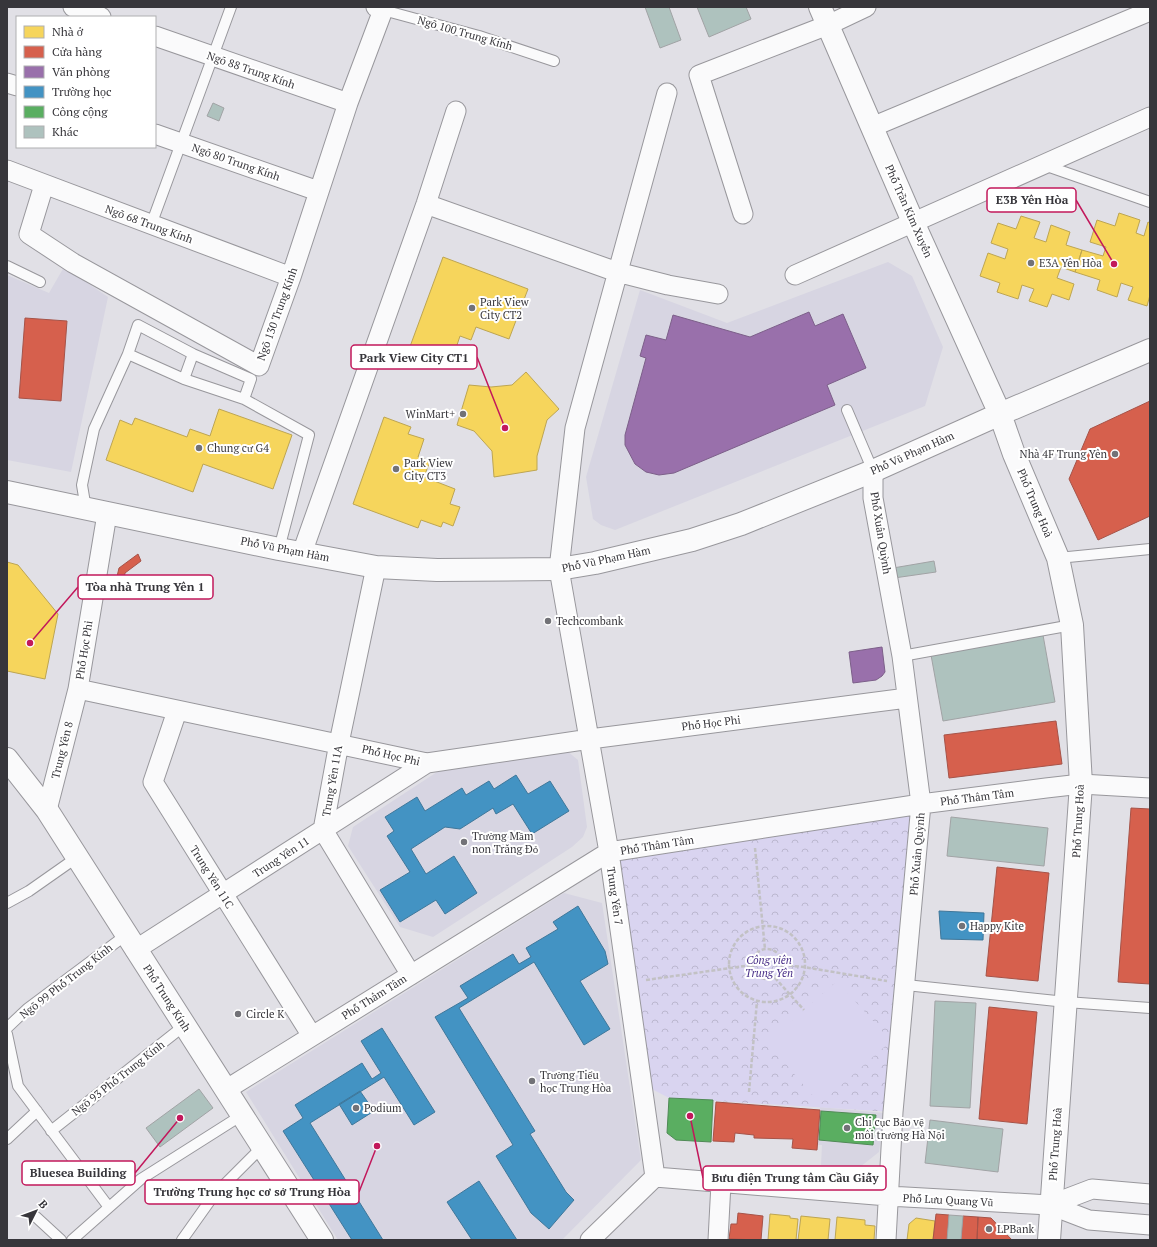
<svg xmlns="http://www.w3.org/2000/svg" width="1157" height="1247" font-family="'PT Serif',serif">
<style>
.built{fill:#d7d5e2}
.park{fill:url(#park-crowns)}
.garden{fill:#d9d4f0}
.homes{fill:#f6d55c;stroke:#bda552}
.shops{fill:#d6604d;stroke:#a65348}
.offices{fill:#9970ab;stroke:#7c5f89}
.schools{fill:#4393c3;stroke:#3f779a}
.public{fill:#5aae61;stroke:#508a56}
.building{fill:#aec2be;stroke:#a1a3a5}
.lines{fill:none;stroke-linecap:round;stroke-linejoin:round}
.lane-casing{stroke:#98979c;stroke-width:12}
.street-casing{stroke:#98979c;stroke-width:21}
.secondary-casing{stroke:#98979c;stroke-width:24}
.path{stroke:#c2c1c4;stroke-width:2.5;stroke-dasharray:4 2;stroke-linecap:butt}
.lane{stroke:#fafafb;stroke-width:10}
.street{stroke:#fafafb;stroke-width:19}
.secondary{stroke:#fafafb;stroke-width:22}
.poi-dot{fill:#727277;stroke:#fff;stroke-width:1.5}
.labels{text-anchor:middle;stroke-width:4;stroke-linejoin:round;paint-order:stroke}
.street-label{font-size:11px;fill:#37363b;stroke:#fff}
.poi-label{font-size:11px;fill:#37363b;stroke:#fff;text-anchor:start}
.park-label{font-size:11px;font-style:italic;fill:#472d87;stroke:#fff}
.leader{fill:none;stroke:#c2185b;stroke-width:1.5}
.callout-dot{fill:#c2185b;stroke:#fff;stroke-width:1.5}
.callout{fill:#fff;stroke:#c2185b;stroke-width:1.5}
.callout-label{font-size:12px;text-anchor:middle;font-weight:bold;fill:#37363b}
</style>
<defs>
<pattern id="park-crowns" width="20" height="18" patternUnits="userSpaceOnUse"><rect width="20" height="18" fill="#d9d4f0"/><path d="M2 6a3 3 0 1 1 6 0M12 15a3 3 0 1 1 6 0" fill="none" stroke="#bbb7cf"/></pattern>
</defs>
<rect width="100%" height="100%" fill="#e1e0e6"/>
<path class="built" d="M888 262 912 276 943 347 925 406 615 530 601 525 593 519 586 477 640 290 727 323Z
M64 267 108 297 71 472 7 460V275L49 293Z
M567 751 578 760 587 827 583 837 572 847 433 937 400 927 348 846 353 827 437 772Z
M564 893 602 903 641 1160 562 1240H338L246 1092Z
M820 1107 884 1113 879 1152 860 1167 821 1165 822 1145H817Z"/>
<path class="park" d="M921 804 893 1112 669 1098 650 1088 609 852Z"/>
<path class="garden" d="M837 981 891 1041 820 1104 767 1042Z"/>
<path class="homes" d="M1119 213 1140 220 1136 233 1144 236 1148 222 1150 223V295L1147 306 1128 300 1133 287 1121 283 1117 297 1097 290 1100 280 1075 272 1082 250 1103 256 1106 247 1090 242 1097 220 1115 226Z
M1021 216 1040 222 1034 238 1046 242 1051 225 1070 232 1066 245 1082 250 1075 272 1061 267 1057 278 1074 284 1069 300 1052 294 1047 307 1029 301 1034 289 1022 285 1018 299 997 292 1000 283 980 276 988 253 1005 259 1008 249 991 243 998 223 1016 229Z
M443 257 528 289 509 339 476 327 471 340 460 336 454 354 441 349 437 362 408 352Z
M526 372 559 409 547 420 537 456V470L494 477 492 451 474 431 457 425 469 385 491 387 512 385Z
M219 409 292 435 273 489 203 464 193 492 106 460 120 420 132 425 135 418 187 437 190 429 210 436Z
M384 417 411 427 408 434 424 439 418 457 430 461 424 477 455 489 450 504 460 507 453 526 443 522 441 527 421 520 418 528 353 504Z
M7 562 18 565 58 614 45 679 7 671Z
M770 1214 790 1216V1218L798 1219 796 1240H768Z
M801 1216 830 1219 828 1240H798Z
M837 1217 865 1220V1225L875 1226 874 1240H835Z
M916 1218 935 1221 933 1240H907L909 1224Z"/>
<path class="shops" d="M25 318 67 321 61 401 19 398Z
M1150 401V516L1098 540 1069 479 1090 429Z
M138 554 141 561 125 573 122 587 115 585 119 568Z
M1056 721 1062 764 949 778 944 735Z
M1131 808 1150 809V984L1118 982Z
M997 867 1049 873 1038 981 986 976Z
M989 1007 1037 1012 1027 1124 979 1119Z
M716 1102 820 1110 817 1150 792 1148 793 1139 754 1138V1135L735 1133 734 1142 713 1141Z
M738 1213 763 1216 761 1240 729 1239 731 1224H737Z
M936 1214 949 1215 947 1240H933Z
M963 1216 978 1217 977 1240H961Z
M978 1217 991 1218 1012 1240H977Z"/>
<path class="offices" d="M809 312 815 326 843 314 866 368 827 385 835 405 674 473 659 475 646 472 635 464 625 445V435L646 358 640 356 646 335 666 340 673 315 750 337Z
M882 647 885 672 882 676 876 680 853 683 849 652Z"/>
<path class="schools" d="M516 775 528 794 550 781 569 811 532 834 513 804 496 814 493 808 460 829 445 827 411 849 426 874 454 856 477 893 445 914 436 900 400 922 380 890 410 872 387 836 394 831 385 817 417 797 425 811 462 788 466 795 489 781 494 789Z
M578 906 605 951 608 964 580 981 610 1029 584 1045 534 962 459 1008 535 1131 530 1134 566 1192 574 1200 549 1229 531 1213 496 1156 513 1145 435 1017 468 998 460 986 513 954 519 964 531 957 526 948 558 929 553 922Z
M939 911 984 913 983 940 941 939Z
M382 1028 435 1112 414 1125 384 1077 310 1123 383 1240H352L283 1131 303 1118 295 1105 362 1063 372 1079 381 1073 361 1041Z
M360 1091 374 1111 352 1125 339 1104Z
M479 1181 517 1240H472L447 1202Z"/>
<path class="public" d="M669 1098 713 1100 711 1142 676 1140 667 1133Z
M821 1111 876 1115 873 1145 819 1140Z"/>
<path class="building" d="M645 7H669L681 40 660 48Z
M697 7H746L751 19 709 37Z
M213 103 224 108 219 121 207 116Z
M934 561 936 572 894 578 893 568Z
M1043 635 1055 702 943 721 931 655Z
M951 817 1048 828 1044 866 947 856Z
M935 1001 976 1003 970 1108 930 1106Z
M199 1089 213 1108 160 1147 146 1128Z
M930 1120 1003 1129 998 1172 925 1163Z
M949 1215 963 1216 961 1240H947Z"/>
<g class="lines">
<g class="lane-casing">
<path id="lane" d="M383 10 479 36 554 61
M1044 165 1150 202
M151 225 231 7
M7 266 40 282
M128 354 138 325 193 354 251 379 244 399
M184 379 193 354
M847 410 873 471
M86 509 82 485 94 429 128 354 184 379 244 399 309 435 279 549
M1058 558 1150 549
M902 656 1072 625
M7 903 29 891 76 858
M906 985 1066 1002 1150 1008
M7 1028 27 1009 126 935
M7 1034 18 1086 108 1206
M51 1131 185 1025
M7 1139 37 1111
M36 1217 61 1240
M72 1240 141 1179 242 1115
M182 1240 214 1195 263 1146"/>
</g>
<g class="street-casing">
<path id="street" d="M73 7 101 17
M155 36 348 103
M7 83 17 86
M872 127 1150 11
M155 134 318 191
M7 170 291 277
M44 185 29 234 73 263 259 366 291 277 348 103 383 10 376 7
M426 204 617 272 668 285 718 294
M743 214 699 75 828 25 866 7
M795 275 1150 117
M873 471V498L902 656 921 804 893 1112 886 1240
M302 553 426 204 456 111
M376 567 339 743 323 830 411 975
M78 689 427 763 590 739 907 698
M177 711 153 782 312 1036
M47 810 78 689 107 514
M135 950 427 763
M227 1089 609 852 921 804 1046 788 1081 784 1150 788
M655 1177 609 852 559 569 575 428 667 93
M655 1177 888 1196 1050 1205 1089 1220 1150 1225
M1050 1205 1092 1189 1150 1194
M590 1240 655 1177
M718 1240 721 1183"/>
</g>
<g class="secondary-casing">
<path id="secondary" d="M820 7 913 222 1000 414 1014 454 1058 558 1072 625 1081 784 1049 1240
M7 492 279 549 376 567 437 570 559 569 595 563 692 540 741 524 873 471 1000 414 1150 350
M7 759 47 810 322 1240"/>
</g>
<path class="path" d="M755 848 765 949
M729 964a38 38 0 1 1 76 0a38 38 0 1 1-76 0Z
M752 964a15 15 0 1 1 30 0a15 15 0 1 1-30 0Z
M783 965 804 967 887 981
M775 978 804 1010
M646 980 752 965
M749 1092 757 1001"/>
<use href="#lane" class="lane"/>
<use href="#street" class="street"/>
<use href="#secondary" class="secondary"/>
</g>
<g class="poi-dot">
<circle cx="1031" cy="263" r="4"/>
<circle cx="472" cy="308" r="4"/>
<circle cx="463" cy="414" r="4"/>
<circle cx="199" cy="448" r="4"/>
<circle cx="1115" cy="454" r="4"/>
<circle cx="396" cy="469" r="4"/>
<circle cx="548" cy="621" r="4"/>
<circle cx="464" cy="842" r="4"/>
<circle cx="962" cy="926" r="4"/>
<circle cx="238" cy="1014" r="4"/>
<circle cx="532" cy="1081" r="4"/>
<circle cx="356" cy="1108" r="4"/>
<circle cx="847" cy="1128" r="4"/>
<circle cx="989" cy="1229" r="4"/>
</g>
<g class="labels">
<g class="street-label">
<text transform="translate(465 33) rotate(16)" y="4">Ngõ 100 Trung Kính</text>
<text transform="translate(251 70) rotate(19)" y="4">Ngõ 88 Trung Kính</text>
<text transform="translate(236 162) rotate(19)" y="4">Ngõ 80 Trung Kính</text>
<text transform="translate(909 211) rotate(66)" y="4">Phố Trần Kim Xuyến</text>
<text transform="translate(149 224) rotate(20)" y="4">Ngõ 68 Trung Kính</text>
<text transform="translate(277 314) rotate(-70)" y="4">Ngõ 130 Trung Kính</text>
<text transform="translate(912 453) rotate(-24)" y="4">Phố Vũ Phạm Hàm</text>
<text transform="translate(1035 503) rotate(67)" y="4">Phố Trung Hoà</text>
<text transform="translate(881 533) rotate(81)" y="4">Phố Xuân Quỳnh</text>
<text transform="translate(285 549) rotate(11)" y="4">Phố Vũ Phạm Hàm</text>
<text transform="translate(606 559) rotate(-12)" y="4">Phố Vũ Phạm Hàm</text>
<text transform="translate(84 650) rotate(-81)" y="4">Phố Học Phi</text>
<text transform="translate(711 723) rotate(-7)" y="4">Phố Học Phi</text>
<text transform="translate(62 750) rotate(-76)" y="4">Trung Yên 8</text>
<text transform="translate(391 755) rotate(13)" y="4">Phố Học Phi</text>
<text transform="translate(332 781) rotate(-80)" y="4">Trung Yên 11A</text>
<text transform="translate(977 797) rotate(-7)" y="4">Phố Thâm Tâm</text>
<text transform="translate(1078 821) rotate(-87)" y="4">Phố Trung Hoà</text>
<text transform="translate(657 845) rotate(-9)" y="4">Phố Thâm Tâm</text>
<text transform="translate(917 854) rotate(-85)" y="4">Phố Xuân Quỳnh</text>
<text transform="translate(281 857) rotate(-33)" y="4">Trung Yên 11</text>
<text transform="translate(212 877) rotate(58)" y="4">Trung Yên 11C</text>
<text transform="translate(615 896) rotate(82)" y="4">Trung Yên 7</text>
<text transform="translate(66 981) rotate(-38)" y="4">Ngõ 99 Phố Trung Kính</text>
<text transform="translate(374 997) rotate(-32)" y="4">Phố Thâm Tâm</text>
<text transform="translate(167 998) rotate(57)" y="4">Phố Trung Kính</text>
<text transform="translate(118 1078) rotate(-38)" y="4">Ngõ 93 Phố Trung Kính</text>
<text transform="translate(1055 1144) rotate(-86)" y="4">Phố Trung Hoà</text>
<text transform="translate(948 1200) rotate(3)" y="4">Phố Lưu Quang Vũ</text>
</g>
<g class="poi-label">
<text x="1039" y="267">E3A Yên Hòa</text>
<text x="480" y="306">Park View<tspan x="480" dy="13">City CT2</tspan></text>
<text x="455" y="418" text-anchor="end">WinMart+</text>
<text x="207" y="452">Chung cư G4</text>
<text x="1107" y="458" text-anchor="end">Nhà 4F Trung Yên</text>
<text x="404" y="467">Park View<tspan x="404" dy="13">City CT3</tspan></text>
<text x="556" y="625">Techcombank</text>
<text x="472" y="840">Trường Mầm<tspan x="472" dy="13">non Trăng Đỏ</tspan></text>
<text x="970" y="930">Happy Kite</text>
<text x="246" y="1018">Circle K</text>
<text x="540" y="1079">Trường Tiểu<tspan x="540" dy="13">học Trung Hòa</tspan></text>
<text x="364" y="1112">Podium</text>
<text x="855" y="1126">Chi cục Bảo vệ<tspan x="855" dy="13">môi trường Hà Nội</tspan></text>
<text x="997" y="1233">LPBank</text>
</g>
<g class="park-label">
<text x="769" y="964">Công viên<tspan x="769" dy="13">Trung Yên</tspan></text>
</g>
</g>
<path class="leader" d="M1114 264L1076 200M505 428L477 357M30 643L78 587M180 1118L135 1173M690 1116L703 1178M377 1146L359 1192"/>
<g class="callout-dot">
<circle cx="1114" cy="264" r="4"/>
<circle cx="505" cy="428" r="4"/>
<circle cx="30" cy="643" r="4"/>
<circle cx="180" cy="1118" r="4"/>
<circle cx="690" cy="1116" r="4"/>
<circle cx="377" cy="1146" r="4"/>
</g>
<g class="callout">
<rect x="987" y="188" width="89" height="24" rx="4"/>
<rect x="351" y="345" width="126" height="24" rx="4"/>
<rect x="78" y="575" width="135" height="24" rx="4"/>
<rect x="22" y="1161" width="113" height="24" rx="4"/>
<rect x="703" y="1166" width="183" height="24" rx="4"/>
<rect x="145" y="1180" width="214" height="24" rx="4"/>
</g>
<g class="callout-label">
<text x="1032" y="204">E3B Yên Hòa</text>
<text x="414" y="362">Park View City CT1</text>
<text x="145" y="591">Tòa nhà Trung Yên 1</text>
<text x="78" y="1177">Bluesea Building</text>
<text x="795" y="1182">Bưu điện Trung tâm Cầu Giấy</text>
<text x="252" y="1196">Trường Trung học cơ sở Trung Hòa</text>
</g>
<rect width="1157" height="1247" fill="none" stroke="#37363b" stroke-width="16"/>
<rect x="16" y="16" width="140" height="132" fill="#ffffff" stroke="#afafb1"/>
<rect x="24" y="26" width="20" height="12" fill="#f6d55c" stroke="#afafb1"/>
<text x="52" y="36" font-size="12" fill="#37363b">Nhà ở</text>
<rect x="24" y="46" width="20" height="12" fill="#d6604d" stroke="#afafb1"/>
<text x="52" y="56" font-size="12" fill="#37363b">Cửa hàng</text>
<rect x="24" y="66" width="20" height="12" fill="#9970ab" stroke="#afafb1"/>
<text x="52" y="76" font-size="12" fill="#37363b">Văn phòng</text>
<rect x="24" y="86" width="20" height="12" fill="#4393c3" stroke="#afafb1"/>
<text x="52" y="96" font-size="12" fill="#37363b">Trường học</text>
<rect x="24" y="106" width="20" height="12" fill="#5aae61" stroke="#afafb1"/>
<text x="52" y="116" font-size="12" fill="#37363b">Công cộng</text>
<rect x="24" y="126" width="20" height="12" fill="#aec2be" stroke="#afafb1"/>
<text x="52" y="136" font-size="12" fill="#37363b">Khác</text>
<g transform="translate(36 1211) rotate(48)" stroke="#ffffff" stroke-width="3" paint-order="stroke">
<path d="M0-3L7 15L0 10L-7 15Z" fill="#37363b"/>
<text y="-6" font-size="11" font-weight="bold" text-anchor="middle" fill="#37363b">B</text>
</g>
</svg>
